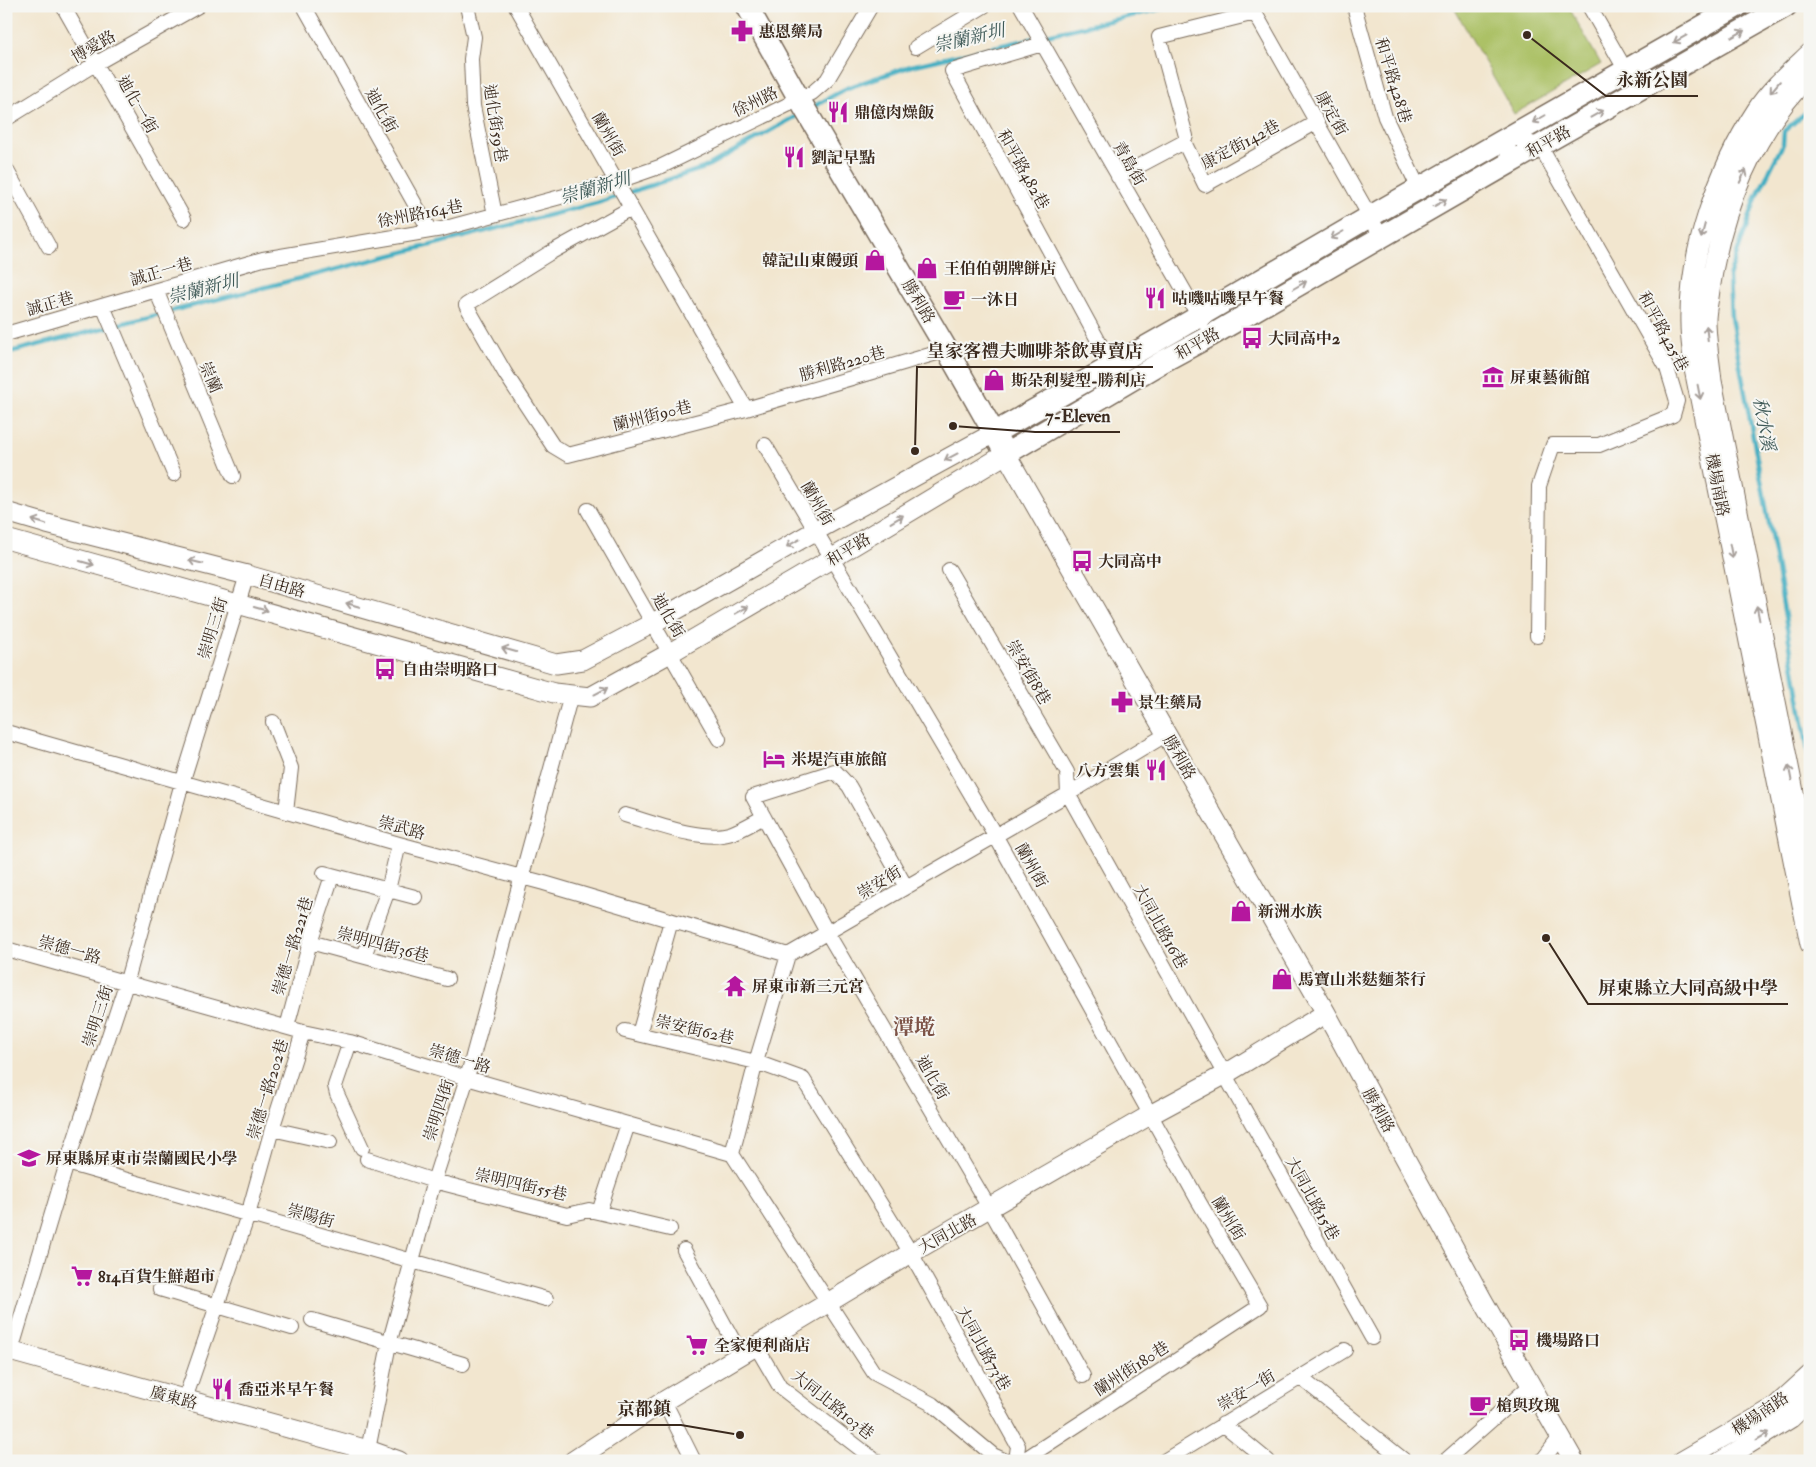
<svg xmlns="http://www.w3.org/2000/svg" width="1816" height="1467" font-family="'IM FELL Double Pica','Noto Serif TC',serif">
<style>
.green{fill:#acc166;stroke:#747642}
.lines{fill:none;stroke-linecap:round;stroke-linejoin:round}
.stream{stroke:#44afc2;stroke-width:4.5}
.street-casing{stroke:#7b6c5c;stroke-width:16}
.secondary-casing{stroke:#7b6c5c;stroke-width:21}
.primary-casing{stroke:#7b6c5c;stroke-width:24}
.street{stroke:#fff;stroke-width:14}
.secondary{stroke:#fff;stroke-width:19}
.primary{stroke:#fff;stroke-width:21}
.oneway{stroke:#a79f9a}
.labels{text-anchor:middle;stroke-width:4;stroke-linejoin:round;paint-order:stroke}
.poi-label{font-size:16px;font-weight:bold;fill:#3b2a1e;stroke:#f6f6f2;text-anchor:start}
.street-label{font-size:16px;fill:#3b2a1e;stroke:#f6f6f2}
.water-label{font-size:18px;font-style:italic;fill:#3e5957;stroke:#f6f6f2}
.district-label{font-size:21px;font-weight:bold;fill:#7d5347;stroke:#f6f6f2}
.leader{fill:none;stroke:#3b2a1e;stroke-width:2}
.callout-dot{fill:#3b2a1e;stroke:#f6f6f2;stroke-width:2}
.callout-label{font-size:18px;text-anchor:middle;font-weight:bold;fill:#3b2a1e;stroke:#f6f6f2;stroke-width:4;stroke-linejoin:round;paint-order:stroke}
</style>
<rect width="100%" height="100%" fill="#f6f6f2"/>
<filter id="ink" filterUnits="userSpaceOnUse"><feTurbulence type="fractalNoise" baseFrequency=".02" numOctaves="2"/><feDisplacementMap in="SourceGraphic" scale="10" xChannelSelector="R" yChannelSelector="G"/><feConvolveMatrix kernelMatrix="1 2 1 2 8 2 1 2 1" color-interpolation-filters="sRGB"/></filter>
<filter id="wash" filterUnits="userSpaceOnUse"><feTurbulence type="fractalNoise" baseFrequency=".0096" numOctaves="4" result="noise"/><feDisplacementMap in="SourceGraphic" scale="20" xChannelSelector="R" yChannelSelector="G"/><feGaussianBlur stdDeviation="1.12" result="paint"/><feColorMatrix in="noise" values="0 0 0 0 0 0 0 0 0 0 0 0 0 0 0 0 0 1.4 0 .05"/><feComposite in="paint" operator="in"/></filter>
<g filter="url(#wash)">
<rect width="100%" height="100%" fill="#f2e6cf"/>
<path class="green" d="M1453 6H1568L1601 64 1514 114Z"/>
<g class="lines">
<path class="stream" d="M811 108 847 88 911 66 1174 6
M1810 109 1784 131 1783 144 1756 198 1729 277 1731 317 1771 534 1810 763
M6 353 597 203 704 168 800 114"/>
</g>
</g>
<g filter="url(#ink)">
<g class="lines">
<g class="street-casing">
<path id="street" d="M63 6 184 219
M304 6 430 231
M467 6 474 37 471 59 473 106 495 215
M516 6 746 409
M1021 6 1202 322
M1251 6 1382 238
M1354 6 1385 117 1419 189
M1589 6 1625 69
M1042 44 952 71 1112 366
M916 47 984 6
M6 119 95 64 198 6
M1186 136 1159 37 1255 13
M1506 165 1510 136 1540 146 1667 368 1677 401 1673 415 1599 445H1553L1539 486 1537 636
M6 169 49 247
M1118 177 1184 142 1205 185 1317 122
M631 208 548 254 466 305 505 373 553 446 568 455 746 409 947 350
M156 290 233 476
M103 306 174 474
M6 334 263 259 442 229 616 182 662 166 812 93 827 80 871 6
M765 445 995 835 1199 1202 1260 1306 1022 1461
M588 510 719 739
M949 570 1067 772 1068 794 1372 1338
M273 722 291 768 286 812
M6 732 399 844 544 883 788 955
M625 815C654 823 703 843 732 833 743 829 754 822 764 817
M324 873 415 897
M906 887 849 786 835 771 753 797 828 934 990 1209 1083 1376
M310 942 447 979
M6 949 303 1032 350 1042 467 1078 732 1154 874 1373 932 1404 993 1455 1006 1461
M364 956 388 890 399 844
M287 1027 310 942 332 876
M625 1031 756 1062 803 1079 911 1253 1018 1446 1016 1461
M639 1034 671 921
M350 1042 335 1086 337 1094 362 1148
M272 1129 330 1142
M732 1154 756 1062 788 955 1068 794 1167 734
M367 1159 434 1181 567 1215 589 1210 670 1229
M67 1163 546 1299
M599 1212 628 1124
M684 1250 741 1355
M160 1289 292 1328
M312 1320 463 1364
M756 1346 780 1387 876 1461
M11 1351 67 1163 126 984 182 783 247 575
M1301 1378 1405 1461
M185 1399 248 1215 272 1129 303 1032
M664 1401 694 1461
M1223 1424 1268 1461
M368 1450 389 1344 434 1181 467 1078 571 695
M1164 1461 1345 1350
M1445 1461 1531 1385
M1542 1461 1560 1437"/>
</g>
<g class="secondary-casing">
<path id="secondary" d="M1810 53C1791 71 1770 89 1756 111 1718 169 1688 254 1690 324 1690 339 1693 354 1694 369L1810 944
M1810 75C1753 131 1721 211 1710 290 1709 300 1706 310 1706 320 1706 340 1710 361 1712 381L1810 872
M6 512 47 524 247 575 556 664 583 660 653 623 815 531 994 433
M6 539 554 693 590 697 670 653 831 559 1006 454 1326 1013 1482 1299 1574 1461
M6 1350 368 1450 399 1461
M573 1461 664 1401 911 1253 1150 1115 1224 1075 1326 1013
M1682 1461 1775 1407 1810 1375
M1721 1461 1791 1418 1810 1400"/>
</g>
<g class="primary-casing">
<path id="primary" d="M747 6 799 99 947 350 1006 454 1162 362 1210 336 1506 165 1786 6
M994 433 1179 328 1369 217 1738 6"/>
</g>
<use href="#street" class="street"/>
<use href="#secondary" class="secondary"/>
<use href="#primary" class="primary"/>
</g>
<defs><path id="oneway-shaft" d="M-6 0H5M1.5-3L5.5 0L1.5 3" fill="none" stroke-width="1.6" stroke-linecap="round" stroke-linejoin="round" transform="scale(1.25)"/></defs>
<g class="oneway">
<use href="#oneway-shaft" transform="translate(1738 34) rotate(-29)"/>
<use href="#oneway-shaft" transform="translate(1680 39) rotate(151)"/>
<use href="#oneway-shaft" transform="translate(1775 87) rotate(130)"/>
<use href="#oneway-shaft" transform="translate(1597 114) rotate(-29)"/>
<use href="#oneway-shaft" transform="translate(1539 119) rotate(150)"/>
<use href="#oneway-shaft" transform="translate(1743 176) rotate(-64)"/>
<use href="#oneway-shaft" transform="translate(1440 203) rotate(-30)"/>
<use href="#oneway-shaft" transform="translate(1703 231) rotate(105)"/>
<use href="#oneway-shaft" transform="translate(1337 235) rotate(150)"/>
<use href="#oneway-shaft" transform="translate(1300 285) rotate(-30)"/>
<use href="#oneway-shaft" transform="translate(1707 333) rotate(-96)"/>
<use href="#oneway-shaft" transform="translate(1699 392) rotate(79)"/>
<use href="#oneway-shaft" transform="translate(951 457) rotate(152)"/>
<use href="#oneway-shaft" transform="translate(897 519) rotate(-31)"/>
<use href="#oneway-shaft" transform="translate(39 522) rotate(-163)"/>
<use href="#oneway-shaft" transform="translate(793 543) rotate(150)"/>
<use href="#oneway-shaft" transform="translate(1731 551) rotate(79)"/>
<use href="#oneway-shaft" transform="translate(196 562) rotate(-166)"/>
<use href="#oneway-shaft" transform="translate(87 563) rotate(16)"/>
<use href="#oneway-shaft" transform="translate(353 605) rotate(-164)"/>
<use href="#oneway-shaft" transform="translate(261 609) rotate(16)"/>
<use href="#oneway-shaft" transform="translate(742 610) rotate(-30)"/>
<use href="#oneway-shaft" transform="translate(1758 613) rotate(-101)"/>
<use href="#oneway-shaft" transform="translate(509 650) rotate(-164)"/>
<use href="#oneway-shaft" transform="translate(601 691) rotate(-28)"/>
<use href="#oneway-shaft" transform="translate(1790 773) rotate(-101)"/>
<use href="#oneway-shaft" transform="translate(1763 1436) rotate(-31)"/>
</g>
</g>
<defs>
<g id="pharmacy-bare" transform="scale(1.725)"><path d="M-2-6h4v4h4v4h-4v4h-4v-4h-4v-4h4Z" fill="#b5179e" stroke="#f6f6f2" stroke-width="2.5" paint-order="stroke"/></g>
<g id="restaurant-bare" transform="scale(1.725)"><path d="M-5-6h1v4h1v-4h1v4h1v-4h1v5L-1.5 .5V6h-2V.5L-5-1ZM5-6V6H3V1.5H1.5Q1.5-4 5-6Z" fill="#b5179e" stroke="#f6f6f2" stroke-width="2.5" paint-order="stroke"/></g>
<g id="shop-bare" transform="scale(1.725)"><path d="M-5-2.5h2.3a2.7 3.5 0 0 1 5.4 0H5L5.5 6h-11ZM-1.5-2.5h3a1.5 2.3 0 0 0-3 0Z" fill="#b5179e" stroke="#f6f6f2" stroke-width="2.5" paint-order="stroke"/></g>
<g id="cafe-bare" transform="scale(1.725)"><path d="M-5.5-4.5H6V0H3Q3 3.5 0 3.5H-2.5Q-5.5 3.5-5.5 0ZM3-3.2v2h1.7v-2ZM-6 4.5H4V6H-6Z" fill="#b5179e" stroke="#f6f6f2" stroke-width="2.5" paint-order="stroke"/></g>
<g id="bus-bare" transform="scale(1.725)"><path d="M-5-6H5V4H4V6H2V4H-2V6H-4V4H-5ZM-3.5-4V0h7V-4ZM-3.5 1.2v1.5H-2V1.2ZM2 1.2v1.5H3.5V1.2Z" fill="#b5179e" stroke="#f6f6f2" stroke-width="2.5" paint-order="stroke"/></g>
<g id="museum-bare" transform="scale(1.725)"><path d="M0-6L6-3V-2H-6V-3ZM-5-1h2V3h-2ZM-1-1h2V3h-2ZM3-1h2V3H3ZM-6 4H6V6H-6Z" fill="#b5179e" stroke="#f6f6f2" stroke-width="2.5" paint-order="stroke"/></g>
<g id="hotel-bare" transform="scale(1.725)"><path d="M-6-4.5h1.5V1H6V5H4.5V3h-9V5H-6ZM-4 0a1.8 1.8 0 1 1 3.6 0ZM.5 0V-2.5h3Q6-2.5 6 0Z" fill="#b5179e" stroke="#f6f6f2" stroke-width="2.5" paint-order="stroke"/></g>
<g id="temple-bare" transform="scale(1.725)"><path d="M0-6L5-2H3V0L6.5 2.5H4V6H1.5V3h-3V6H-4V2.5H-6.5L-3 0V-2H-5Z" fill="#b5179e" stroke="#f6f6f2" stroke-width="2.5" paint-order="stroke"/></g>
<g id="school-bare" transform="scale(1.725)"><path d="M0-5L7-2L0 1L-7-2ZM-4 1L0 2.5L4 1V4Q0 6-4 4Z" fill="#b5179e" stroke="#f6f6f2" stroke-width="2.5" paint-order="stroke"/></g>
<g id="supermarket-bare" transform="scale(1.725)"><path d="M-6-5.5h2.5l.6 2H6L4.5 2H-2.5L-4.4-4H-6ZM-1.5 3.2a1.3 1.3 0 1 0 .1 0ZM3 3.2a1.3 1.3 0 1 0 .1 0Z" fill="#b5179e" stroke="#f6f6f2" stroke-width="2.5" paint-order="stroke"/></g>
</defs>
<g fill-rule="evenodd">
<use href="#pharmacy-bare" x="742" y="31"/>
<use href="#restaurant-bare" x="838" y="112"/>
<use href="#restaurant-bare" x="794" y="157"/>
<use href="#shop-bare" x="875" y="260"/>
<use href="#shop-bare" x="927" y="268"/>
<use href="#restaurant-bare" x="1155" y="298"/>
<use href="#cafe-bare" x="954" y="299"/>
<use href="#bus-bare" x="1252" y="338"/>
<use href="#museum-bare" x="1493" y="377"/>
<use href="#shop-bare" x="994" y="380"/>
<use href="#bus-bare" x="1082" y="561"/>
<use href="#bus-bare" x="385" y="669"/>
<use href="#pharmacy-bare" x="1122" y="702"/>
<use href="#hotel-bare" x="774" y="759"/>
<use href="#restaurant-bare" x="1156" y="770"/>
<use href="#shop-bare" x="1241" y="911"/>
<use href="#shop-bare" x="1282" y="979"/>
<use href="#temple-bare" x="735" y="986"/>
<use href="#school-bare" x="29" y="1158"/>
<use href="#supermarket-bare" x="82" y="1276"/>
<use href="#bus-bare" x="1519" y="1340"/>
<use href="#supermarket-bare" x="697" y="1345"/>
<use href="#restaurant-bare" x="222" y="1389"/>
<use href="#cafe-bare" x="1480" y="1405"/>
</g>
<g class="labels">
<g class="poi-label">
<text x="759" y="37">惠恩藥局</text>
<text x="854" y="118">鼎億肉燥飯</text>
<text x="811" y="163">劉記早點</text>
<text x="858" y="266" text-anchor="end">韓記山東饅頭</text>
<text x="944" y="274">王伯伯朝牌餅店</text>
<text x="1172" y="304">咕嘰咕嘰早午餐</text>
<text x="971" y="305">一沐日</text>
<text x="1268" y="344">大同高中2</text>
<text x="1510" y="383">屏東藝術館</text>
<text x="1011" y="386">斯朵利髮型-勝利店</text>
<text x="1098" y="567">大同高中</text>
<text x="402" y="675">自由崇明路口</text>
<text x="1138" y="708">景生藥局</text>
<text x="791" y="765">米堤汽車旅館</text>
<text x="1140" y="776" text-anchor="end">八方雲集</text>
<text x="1258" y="917">新洲水族</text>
<text x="1298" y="985">馬寶山米麩麵茶行</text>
<text x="752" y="992">屏東市新三元宮</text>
<text x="46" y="1164">屏東縣屏東市崇蘭國民小學</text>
<text x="98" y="1282">814百貨生鮮超市</text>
<text x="1536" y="1346">機場路口</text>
<text x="714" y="1351">全家便利商店</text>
<text x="238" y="1395">喬亞米早午餐</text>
<text x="1496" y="1411">槍與玫瑰</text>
</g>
<g class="street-label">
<text transform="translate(93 46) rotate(-30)" y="6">博愛路</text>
<text transform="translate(1394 80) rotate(73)" y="6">和平路428巷</text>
<text transform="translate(755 101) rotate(-26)" y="6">徐州路</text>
<text transform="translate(138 104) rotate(60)" y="6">迪化一街</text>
<text transform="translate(382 110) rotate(61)" y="6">迪化街</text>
<text transform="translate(1332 113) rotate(61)" y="6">康定街</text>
<text transform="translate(496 123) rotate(81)" y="6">迪化街59巷</text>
<text transform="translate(609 134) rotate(60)" y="6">蘭州街</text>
<text transform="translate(1548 141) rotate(-29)" y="6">和平路</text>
<text transform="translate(1240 144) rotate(-28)" y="6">康定街142巷</text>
<text transform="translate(1130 163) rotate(60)" y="6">青島街</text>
<text transform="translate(1024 169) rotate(61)" y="6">和平路482巷</text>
<text transform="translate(420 213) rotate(-11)" y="6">徐州路164巷</text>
<text transform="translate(161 271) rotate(-16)" y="6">誠正一巷</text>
<text transform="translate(919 301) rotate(59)" y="6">勝利路</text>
<text transform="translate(50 303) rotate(-16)" y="6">誠正巷</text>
<text transform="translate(1664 331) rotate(62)" y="6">和平路425巷</text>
<text transform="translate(1197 343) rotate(-29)" y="6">和平路</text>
<text transform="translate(842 363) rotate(-16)" y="6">勝利路220巷</text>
<text transform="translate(211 377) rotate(67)" y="6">崇蘭</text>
<text transform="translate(652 415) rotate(-14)" y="6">蘭州街90巷</text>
<text transform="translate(1718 485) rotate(79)" y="6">機場南路</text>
<text transform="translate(818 503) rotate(60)" y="6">蘭州街</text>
<text transform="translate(848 549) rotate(-31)" y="6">和平路</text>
<text transform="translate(282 585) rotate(16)" y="6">自由路</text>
<text transform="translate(669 615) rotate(60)" y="6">迪化街</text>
<text transform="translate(212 628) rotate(-73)" y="6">崇明三街</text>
<text transform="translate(1029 672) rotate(60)" y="6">崇安街8巷</text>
<text transform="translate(1180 757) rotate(60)" y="6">勝利路</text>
<text transform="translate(402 827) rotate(16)" y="6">崇武路</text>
<text transform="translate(1032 865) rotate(61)" y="6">蘭州街</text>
<text transform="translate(879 882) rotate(-31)" y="6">崇安街</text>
<text transform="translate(1161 926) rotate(61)" y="6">大同北路16巷</text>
<text transform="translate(383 944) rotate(15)" y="6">崇明四街36巷</text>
<text transform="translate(292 946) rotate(-73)" y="6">崇德一路221巷</text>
<text transform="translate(70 949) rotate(16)" y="6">崇德一路</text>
<text transform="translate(97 1016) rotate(-72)" y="6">崇明三街</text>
<text transform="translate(695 1029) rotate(13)" y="6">崇安街62巷</text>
<text transform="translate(460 1058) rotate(17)" y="6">崇德一路</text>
<text transform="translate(933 1077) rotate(60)" y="6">迪化街</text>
<text transform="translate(267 1089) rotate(-73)" y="6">崇德一路202巷</text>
<text transform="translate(438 1110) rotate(-72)" y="6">崇明四街</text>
<text transform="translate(1379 1110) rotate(61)" y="6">勝利路</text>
<text transform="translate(521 1184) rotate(13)" y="6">崇明四街55巷</text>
<text transform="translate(1313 1198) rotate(61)" y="6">大同北路15巷</text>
<text transform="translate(311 1215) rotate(16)" y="6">崇陽街</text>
<text transform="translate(1229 1218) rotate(59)" y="6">蘭州街</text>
<text transform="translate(947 1233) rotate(-29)" y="6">大同北路</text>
<text transform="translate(984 1348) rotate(61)" y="6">大同北路73巷</text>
<text transform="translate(1131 1368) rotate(-33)" y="6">蘭州街180巷</text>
<text transform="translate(1246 1390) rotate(-31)" y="6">崇安一街</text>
<text transform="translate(174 1397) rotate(15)" y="6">廣東路</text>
<text transform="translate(833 1404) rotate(39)" y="6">大同北路103巷</text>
<text transform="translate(1760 1413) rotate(-34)" y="6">機場南路</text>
</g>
<g class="water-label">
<text transform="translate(969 38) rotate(-13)" y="6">崇蘭新圳</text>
<text transform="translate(595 188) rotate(-16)" y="6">崇蘭新圳</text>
<text transform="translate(203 289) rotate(-14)" y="6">崇蘭新圳</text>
<text transform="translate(1764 424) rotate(80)" y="6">秋水溪</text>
</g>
<g class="district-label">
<text x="914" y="1034">潭墘</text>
</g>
</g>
<path class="leader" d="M1527 35L1606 96H1698M915 451L917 367H1153M953 426L1035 432H1120M1546 938L1588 1004H1788M740 1435L681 1425H607"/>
<g class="callout-dot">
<circle cx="1527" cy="35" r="5"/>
<circle cx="915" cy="451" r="5"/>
<circle cx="953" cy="426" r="5"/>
<circle cx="1546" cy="938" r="5"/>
<circle cx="740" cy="1435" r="5"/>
</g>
<g class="callout-label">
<text x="1652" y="86">永新公園</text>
<text x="1035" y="357">皇家客禮夫咖啡茶飲專賣店</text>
<text x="1078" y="422">7-Eleven</text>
<text x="1688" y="994">屏東縣立大同高級中學</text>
<text x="644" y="1415">京都鎮</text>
</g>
<rect width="1816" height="1467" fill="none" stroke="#f6f6f2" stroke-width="25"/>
</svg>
